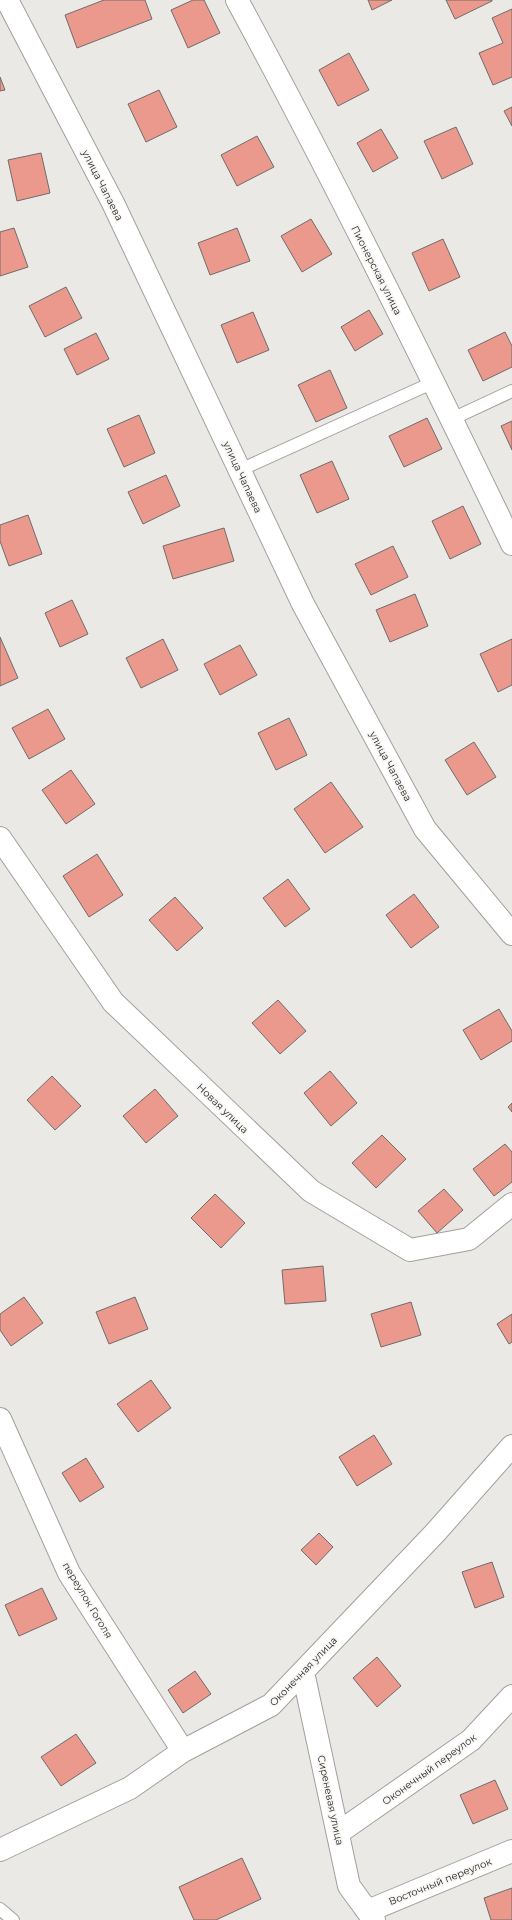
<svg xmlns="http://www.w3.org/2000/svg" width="512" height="1920" font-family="Montserrat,sans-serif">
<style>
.building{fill:#eb998c;stroke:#6f6c6b}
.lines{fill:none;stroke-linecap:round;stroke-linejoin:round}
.service-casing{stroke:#a1a09d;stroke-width:14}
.minor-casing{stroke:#a1a09d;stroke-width:24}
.service{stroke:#fff;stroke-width:12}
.minor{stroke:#fff;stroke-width:22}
.labels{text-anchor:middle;stroke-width:3.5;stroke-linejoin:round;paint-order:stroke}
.street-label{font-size:10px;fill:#252524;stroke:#f8f6f3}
</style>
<rect width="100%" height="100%" fill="#eae9e6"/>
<path class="building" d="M104 0H145L152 19 77 48 65 15Z
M193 0H204L220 33 188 48 171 10Z
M368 0H392L372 10Z
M446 0H492V1L455 19Z
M512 9V77L493 85 479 53 503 43 492 18Z
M349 53 369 90 338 106 319 70Z
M0 77 5 90 0 91Z
M159 90 177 127 146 142 128 104Z
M512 107V126L504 111Z
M456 127 473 164 442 179 424 141Z
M381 129 398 158 373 172 357 143Z
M257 136 274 167 237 186 221 155Z
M41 153 50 193 17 201 8 160Z
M311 219 332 254 302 272 281 236Z
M14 228 28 267 0 276V232Z
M237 228 250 261 210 275 198 243Z
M443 239 460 277 429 291 412 253Z
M66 287 82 318 45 337 29 306Z
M369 310 383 334 355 351 341 327Z
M253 312 269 350 237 363 221 325Z
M505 332 512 346V367L483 381 468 350Z
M96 333 109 359 77 375 64 349Z
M330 370 347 408 316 422 298 385Z
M139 415 155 453 124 467 107 429Z
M427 418 442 449 404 467 389 436Z
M512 421V450L501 426Z
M332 461 349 499 317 513 300 475Z
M166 475 180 506 143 524 128 492Z
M463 506 481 544 450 559 432 521Z
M28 515 42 554 9 566 0 541V525Z
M224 528 234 561 173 579 163 546Z
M393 546 408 577 371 595 355 564Z
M415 594 428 626 390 642 376 610Z
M72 600 88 634 60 647 45 613Z
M0 637 18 678 0 686Z
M163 639 178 670 141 688 126 658Z
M512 639V685L498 692 480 654Z
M240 645 257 675 220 695 204 664Z
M48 709 65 739 29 759 12 728Z
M289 718 307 755 276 770 258 733Z
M474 742 496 777 467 795 445 760Z
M71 770 95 804 66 824 42 790Z
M331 782 363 827 325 853 294 809Z
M97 854 123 895 89 917 63 876Z
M288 879 310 909 285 927 263 898Z
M414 894 439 927 411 948 386 915Z
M175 897 203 928 177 951 149 920Z
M278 1000 306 1031 280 1054 252 1023Z
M499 1009 512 1031V1041L481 1060 463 1030Z
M330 1071 357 1103 331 1126 304 1093Z
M52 1076 81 1106 55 1130 27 1100Z
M155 1089 178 1116 146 1143 123 1116Z
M512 1103V1112L508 1107Z
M382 1135 406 1159 376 1188 352 1163Z
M505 1144 512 1152V1182L494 1196 473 1169Z
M444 1189 463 1210 437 1233 418 1211Z
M215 1194 245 1223 221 1248 191 1218Z
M323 1266 326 1301 285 1304 282 1270Z
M24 1297 43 1323 11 1346 0 1330V1314Z
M135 1297 148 1329 109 1344 96 1312Z
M411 1302 421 1335 381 1347 371 1314Z
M512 1314V1342L509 1344 497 1324Z
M151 1380 171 1408 138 1432 117 1404Z
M374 1435 392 1464 357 1486 339 1457Z
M86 1458 104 1487 80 1502 62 1473Z
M319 1533 333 1547 316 1565 301 1550Z
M492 1562 504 1597 475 1608 462 1572Z
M42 1588 57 1619 19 1636 5 1605Z
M377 1657 401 1686 377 1707 353 1678Z
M195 1671 211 1694 183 1713 168 1690Z
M76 1734 96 1763 61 1786 41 1757Z
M495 1780 508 1809 473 1824 460 1795Z
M242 1858 261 1899 216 1920H194L179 1887Z
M512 1888V1920H491L484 1898Z"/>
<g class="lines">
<g class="service-casing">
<path id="service" d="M452 419 512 391
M240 470 434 382
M0 1909 13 1920"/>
</g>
<g class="minor-casing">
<path id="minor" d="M7 0 113 203 303 604 425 829 512 934
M237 0C334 179 424 361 512 544
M0 838 113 1002 311 1191 410 1250 469 1239 512 1204
M0 1419 69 1573 183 1751
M303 1672 349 1886 374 1920
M338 1833 471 1740 512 1696
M0 1850 130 1788 183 1751 271 1705 435 1533 512 1446
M368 1911 512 1851"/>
</g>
<use href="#service" class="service"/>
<use href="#minor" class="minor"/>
</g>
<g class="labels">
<g class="street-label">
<text transform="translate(103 185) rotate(63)" y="4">улица Чапаева</text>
<text transform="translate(377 270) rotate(63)" y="4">Пионерская улица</text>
<text transform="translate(243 477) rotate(65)" y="4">улица Чапаева</text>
<text transform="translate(391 766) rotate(62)" y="4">улица Чапаева</text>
<text transform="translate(223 1108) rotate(44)" y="4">Новая улица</text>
<text transform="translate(88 1600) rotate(59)" y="4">переулок Гоголя</text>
<text transform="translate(303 1671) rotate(-46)" y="4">Оконечная улица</text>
<text transform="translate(429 1769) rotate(-36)" y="4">Оконечный переулок</text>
<text transform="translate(331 1800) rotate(78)" y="4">Сиреневая улица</text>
<text transform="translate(440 1881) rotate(-22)" y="4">Восточный переулок</text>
</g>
</g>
</svg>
